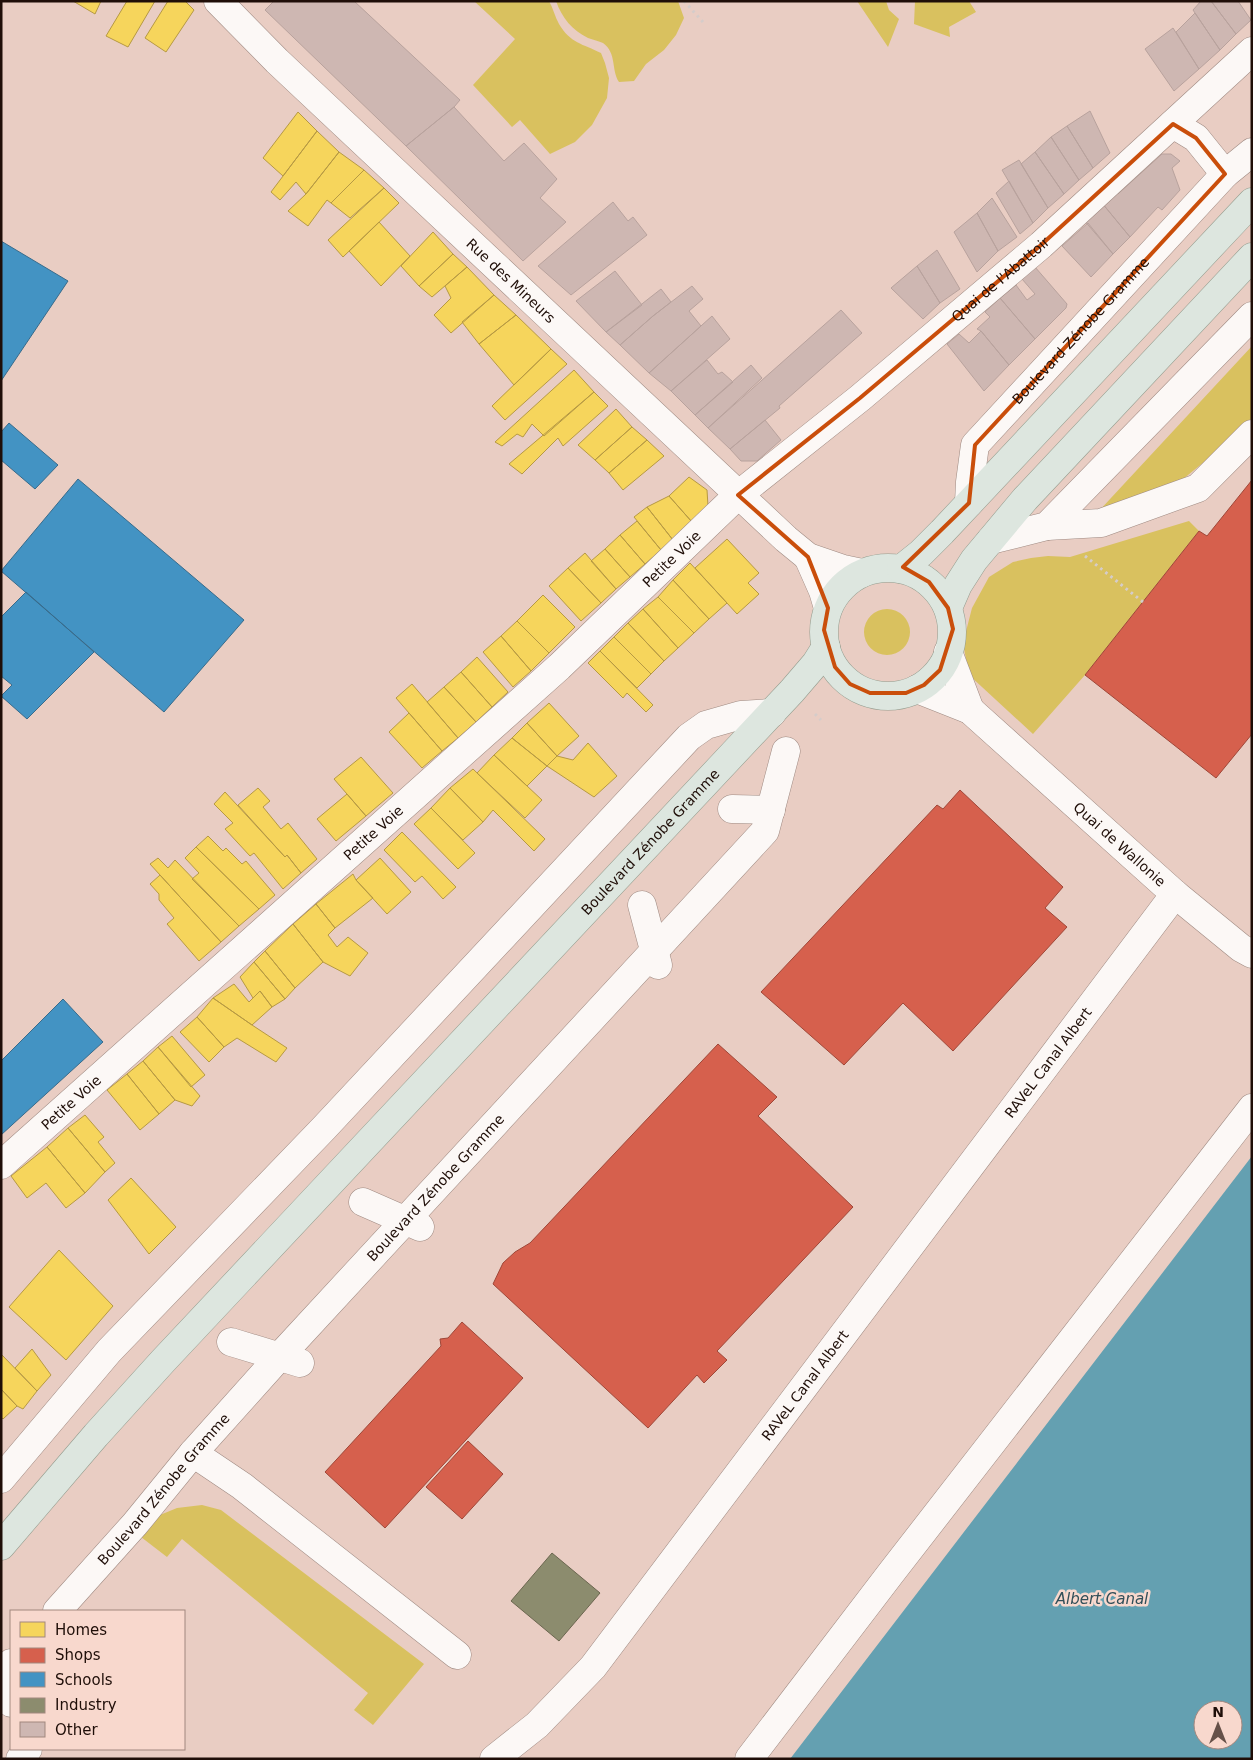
<svg xmlns="http://www.w3.org/2000/svg" width="1253" height="1760" font-family="'DejaVu Sans',sans-serif">
<style>
.green{fill:#d9c15f}
.water{fill:#64a0b1;fill-rule:evenodd}
.homes{fill:#f6d55c;stroke:#b69943}
.shops{fill:#d6604d;stroke:#9f4738}
.schools{fill:#4393c3;stroke:#386b8b}
.industry{fill:#8c8c6e;stroke:#6b664f}
.building{fill:#ceb7b2;stroke:#b8a29d}
.lines{fill:none;stroke-linecap:round;stroke-linejoin:round}
.minor-casing{stroke:#9f8a82;stroke-width:29}
.major-casing{stroke:#939c8e;stroke-width:29}
.path{stroke:#d5ccca;stroke-width:3;stroke-dasharray:2.5 4;stroke-linecap:butt}
.minor{stroke:#fcf8f6;stroke-width:28}
.major{stroke:#dde6df;stroke-width:28}
.marked{fill:none;stroke:#ca4e0b;stroke-width:4;stroke-linejoin:round}
.labels{text-anchor:middle;stroke-width:5;stroke-linejoin:round;paint-order:stroke}
.street-label{font-size:14px;fill:#1f0e08;stroke:#f8d8cd}
.water-label{font-size:15px;font-style:italic;fill:#324f59;stroke:#f8d8cd}
</style>
<rect width="100%" height="100%" fill="#e9cdc3"/>
<path class="green" d="M474 1H549C553 8 555 17 559 24 570 43 583 44 601 53L605 63 609 78 607 98 592 125 575 142 550 154 520 120 512 127 473 85 515 39Z
M556 1H678L684 18 676 35 664 50 646 64 634 81 619 82C611 70 617 53 603 43 599 41 593 40 588 38 572 30 562 18 556 1Z
M857 1H886L889 10 899 19 888 47Z
M915 1H969L976 12 949 27 950 37 914 24Z
M1252 346V418L1226 444 1177 484 1098 512Z
M1189 521 1199 531 1085 675 1033 734 969 675 963 643 972 608 989 577 1013 562 1031 558 1048 556 1070 557Z
M864 632a23 23 0 1 1 46 0a23 23 0 1 1-46 0Z
M202 1505 221 1510 424 1664 373 1725 354 1710 368 1693 182 1539 167 1557 141 1537 160 1515 177 1508Z"/>
<path class="water" d="M1252 1156V1759H790ZM1203 1710H1233V1740H1203Z"/>
<path class="homes" d="M73 1H101L95 14Z
M127 1H155L128 47 106 36Z
M168 1H185L194 10 166 52 145 38Z
M298 112 317 131 283 176 263 158Z
M317 131 339 152 306 194 296 182 280 200 271 192Z
M339 152 364 170 331 203 327 200 308 226 288 211 306 194Z
M364 170 384 188 350 218 331 203Z
M384 188 399 203 343 257 328 240Z
M379 222 410 256 381 286 349 251Z
M433 232 453 254 419 286 401 266Z
M453 254 467 267 432 297 419 286Z
M467 267 494 295 451 333 434 315 451 298 445 286Z
M494 295 516 315 479 344 462 322Z
M516 315 551 349 514 385 479 344Z
M551 349 567 364 505 420 492 406Z
M574 370 594 392 544 436 532 424 523 437 517 434 502 446 495 442Z
M594 392 608 406 563 446 558 438 522 474 509 464Z
M616 409 632 427 595 460 578 445Z
M632 427 647 440 609 473 595 460Z
M647 440 664 456 623 490 609 473Z
M689 477 707 490 708 506 692 522 669 496Z
M669 496 692 522 673 540 647 507Z
M647 507 673 540 661 550 634 517Z
M637 521 661 550 645 564 620 535Z
M620 535 645 564 630 577 605 549Z
M727 539 759 573 748 583 759 594 737 614 695 568Z
M605 549 630 577 616 589 591 561Z
M585 553 616 589 601 603 568 568Z
M690 563 727 603 709 619 673 580Z
M568 568 601 603 581 621 549 586Z
M673 580 709 619 694 633 658 597Z
M543 595 575 627 549 653 517 621Z
M658 597 694 633 678 648 643 609Z
M643 609 678 648 664 661 628 623Z
M517 621 549 653 531 671 501 636Z
M628 623 664 661 651 674 614 637Z
M501 636 531 671 513 687 483 652Z
M614 637 651 674 637 688 600 651Z
M600 651 653 705 646 712 627 693 623 698 588 663Z
M477 657 508 692 492 707 461 672Z
M461 672 492 707 476 722 444 687Z
M412 684 458 738 442 751 396 698Z
M444 687 476 722 458 738 427 702Z
M549 703 579 736 557 756 527 723Z
M409 713 442 751 422 768 389 732Z
M527 723 557 756 547 766 512 738Z
M512 738 547 766 527 786 494 755Z
M588 743 617 776 594 797 547 766 557 756 573 760Z
M494 755 542 800 525 818 477 773Z
M361 757 393 793 366 816 334 779Z
M473 769 545 839 534 851 493 810 483 822 450 788Z
M258 788 270 801 263 807 281 829 288 823 317 859 301 873 287 855 285 857 238 805Z
M450 788 483 822 463 840 431 808Z
M225 792 285 857 287 855 301 873 283 889 254 853 250 856 225 829 233 823 214 804Z
M347 794 366 816 336 841 317 819Z
M431 808 475 853 458 869 414 824Z
M402 832 456 887 443 899 422 876 415 882 384 850Z
M208 836 223 851 226 848 242 864 246 861 275 895 259 909 196 847Z
M196 847 259 909 239 926 192 879 199 873 185 858Z
M158 858 168 868 175 860 239 926 221 942 150 864Z
M380 858 411 892 387 914 356 880Z
M353 874 356 880 373 898 335 928 316 904Z
M160 875 221 942 199 961 167 924 174 918 159 900V894L150 884Z
M316 904 335 928 328 935 337 947 348 937 368 953 350 976 323 962 293 924Z
M293 924 323 962 295 988 265 951Z
M265 951 295 988 285 999 254 962Z
M254 962 285 999 272 1007 260 991 253 998 240 977Z
M234 984 249 1002 260 991 272 1007 252 1025 213 998Z
M213 998 252 1025 287 1048 276 1062 237 1038 224 1047 197 1017Z
M197 1017 224 1047 209 1062 180 1032Z
M172 1036 205 1075 191 1087 158 1047Z
M158 1047 200 1096 192 1106 175 1100 143 1061Z
M143 1061 175 1100 159 1114 127 1074Z
M127 1074 159 1114 140 1130 107 1090Z
M85 1115 104 1137 98 1142 115 1163 105 1172 68 1128Z
M68 1128 105 1172 85 1193 47 1147Z
M47 1147 85 1193 66 1208 46 1183 27 1198 11 1176Z
M131 1178 176 1227 149 1254 108 1200Z
M59 1250 113 1306 66 1360 9 1307Z
M32 1349 51 1375 37 1391 15 1368Z
M1 1354 37 1391 23 1409 17 1406 1 1389Z
M1 1389 17 1406 3 1419 1 1417Z"/>
<path class="shops" d="M1252 480V734L1216 778 1085 675 1199 531 1207 536Z
M960 790 1063 887 1045 908 1067 927 953 1051 903 1003 844 1065 761 992 937 805 943 809Z
M718 1044 777 1097 758 1116 853 1207 717 1351 727 1360 704 1383 697 1375 648 1428 493 1284 503 1263 515 1252 530 1243Z
M462 1322 523 1378 385 1528 325 1472 441 1346 440 1339 448 1338Z
M468 1441 503 1474 462 1519 426 1487Z"/>
<path class="schools" d="M1 241 68 281 1 381Z
M9 423 58 465 35 489 1 460V432Z
M78 479 244 620 164 712 1 571Z
M26 592 94 652 27 719 1 696 12 685 1 676V617Z
M63 999 103 1042 1 1135V1061Z"/>
<path class="industry" d="M552 1553 600 1593 559 1641 511 1601Z"/>
<path class="building" d="M274 1H354L460 100 454 107 406 146 265 10Z
M1201 1H1211L1236 34 1220 50 1193 10Z
M1211 1H1238L1251 20 1236 34Z
M1195 13 1220 50 1199 69 1176 32Z
M1173 28 1199 69 1174 91 1145 49Z
M454 107 504 161 524 143 557 179 540 198 566 222 523 261 406 146Z
M1090 111 1110 153 1093 168 1067 126Z
M1067 126 1093 168 1079 180 1051 137Z
M1051 137 1079 180 1064 194 1035 152Z
M1035 152 1064 194 1048 208 1021 164Z
M1162 154H1171L1180 161 1172 168 1180 190 1162 210 1158 207 1130 237 1102 203 1114 190 1118 194Z
M1019 160 1048 208 1033 223 1002 170Z
M1009 181 1033 223 1020 234 996 193Z
M992 198 1017 237 998 251 977 213Z
M613 202 628 221 633 217 647 235 571 295 538 266Z
M1102 203 1130 237 1113 254 1083 219Z
M977 213 998 251 977 272 954 232Z
M1088 223 1113 254 1091 277 1062 246Z
M937 250 960 289 940 303 917 266Z
M917 266 940 303 923 319 891 288Z
M1035 267 1067 304 1066 308 1035 339 1000 298 1016 285 1027 300 1035 294 1022 279Z
M615 271 642 305 606 332 576 301Z
M692 286 703 299 689 311 701 326 649 373 620 345 653 316Z
M661 289 671 302 653 316 620 345 606 332Z
M1000 298 1035 339 1009 365 981 331 977 329 990 317 985 312Z
M841 310 862 333 779 406 780 408 730 449 708 428Z
M712 316 730 339 671 391 649 373Z
M981 331 1009 365 984 391 947 344 959 334 969 343Z
M707 360 718 374 722 372 733 382 695 415 671 391Z
M751 365 762 378 708 428 695 415Z
M765 420 781 440 757 461H741L730 449Z"/>
<g class="lines">
<g class="minor-casing">
<g id="minor">
<path id="s1" d="M218 1 277 61 786 539 808 557 843 569 862 573"/>
<path d="M1173 124 1196 138 1225 174"/>
<path id="s2" d="M969 503 970 482 975 445 1225 174 1252 152"/>
<path d="M1047 526 1101 523 1198 488 1252 434"/>
<path d="M991 540 1047 526 1252 316"/>
<path d="M808 557 823 591 828 608"/>
<path d="M948 652 970 710"/>
<path id="s3" d="M917 689 970 710 1175 894 1241 948 1252 954"/>
<path d="M732 809 771 810"/>
<path d="M642 905 658 965"/>
<path id="s4" d="M1 1165 559 667 738 495 860 398 1041 245 1252 51"/>
<path d="M363 1202 420 1227"/>
<path d="M231 1342 300 1363"/>
<path d="M193 1453 242 1486 457 1655"/>
<path d="M1 1479 109 1351 324 1128 689 737 706 725 741 715 772 713"/>
<path id="s5" d="M57 1611 135 1524 193 1453 280 1356 765 831 786 751"/>
<path d="M1 1674 11 1663"/>
<path d="M1 1695 11 1703"/>
<path d="M20 1759 28 1749"/>
<path id="s6" d="M494 1759 537 1725 593 1667 1175 894"/>
<path d="M749 1759 891 1573 1252 1108"/>
</g>
</g>
<g class="major-casing">
<g id="major">
<circle cx="888" cy="632" r="64"/>
<path d="M901 569 921 553 942 532 1252 202"/>
<path d="M948 608 958 585 974 560 1025 499 1252 257"/>
<path id="s7" d="M1 1546 96 1435 163 1361 792 691 816 663 826 647"/>
</g>
</g>
<path class="path" d="M684 1 703 22
M1085 556 1143 602
M815 714 821 720"/>
<use href="#minor" class="minor"/>
<use href="#major" class="major"/>
</g>
<path class="marked" d="M1173 124 1196 138 1225 174 975 445 969 503 903 567 929 582 948 608 953 629 940 670 924 685 906 693H870L850 684 835 667 824 630 828 608 808 557 738 495 860 398 1041 245Z"/>
<g class="labels">
<g class="street-label">
<text dy="5" stroke="none"><textPath href="#s4" startOffset="1336">Quai de l'Abattoir</textPath></text>
<text dy="5" stroke="none"><textPath href="#s1" startOffset="405">Rue des Mineurs</textPath></text>
<text dy="5" stroke="none"><textPath href="#s2" startOffset="214">Boulevard Zénobe Gramme</textPath></text>
<text dy="5" stroke="none"><textPath href="#s4" startOffset="904">Petite Voie</textPath></text>
<text dy="5" stroke="none"><textPath href="#s4" startOffset="499">Petite Voie</textPath></text>
<text dy="5" stroke="none"><textPath href="#s7" startOffset="958">Boulevard Zénobe Gramme</textPath></text>
<text dy="5" stroke="none"><textPath href="#s3" startOffset="258">Quai de Wallonie</textPath></text>
<text dy="5" stroke="none"><textPath href="#s6" startOffset="892">RAVeL Canal Albert</textPath></text>
<text dy="5" stroke="none"><textPath href="#s4" startOffset="94">Petite Voie</textPath></text>
<text dy="5" stroke="none"><textPath href="#s5" startOffset="568">Boulevard Zénobe Gramme</textPath></text>
<text dy="5" stroke="none"><textPath href="#s6" startOffset="488">RAVeL Canal Albert</textPath></text>
<text dy="5" stroke="none"><textPath href="#s5" startOffset="162">Boulevard Zénobe Gramme</textPath></text>
</g>
<g class="water-label">
<text x="1102" y="1604">Albert Canal</text>
</g>
</g>
<rect width="1253" height="1760" fill="none" stroke="#1f0e08" stroke-width="5"/>
<rect x="10" y="1610" width="175" height="140" fill="#f8d8cd" stroke="#a1877e"/>
<rect x="20" y="1622" width="25" height="15" fill="#f6d55c" stroke="#a1877e"/>
<text x="55" y="1635" font-size="15" fill="#1f0e08">Homes</text>
<rect x="20" y="1648" width="25" height="15" fill="#d6604d" stroke="#a1877e"/>
<text x="55" y="1660" font-size="15" fill="#1f0e08">Shops</text>
<rect x="20" y="1672" width="25" height="15" fill="#4393c3" stroke="#a1877e"/>
<text x="55" y="1685" font-size="15" fill="#1f0e08">Schools</text>
<rect x="20" y="1698" width="25" height="15" fill="#8c8c6e" stroke="#a1877e"/>
<text x="55" y="1710" font-size="15" fill="#1f0e08">Industry</text>
<rect x="20" y="1722" width="25" height="15" fill="#ceb7b2" stroke="#a1877e"/>
<text x="55" y="1735" font-size="15" fill="#1f0e08">Other</text>
<g transform="translate(1218 1725)"><circle r="24" fill="#f8d8cd" stroke="#a1877e"/>
<path d="M0-4L9 19L0 12L-9 19Z" fill="#665149"/>
<text y="-8" font-size="14" font-weight="bold" text-anchor="middle" fill="#1f0e08">N</text>
</g>
</svg>
